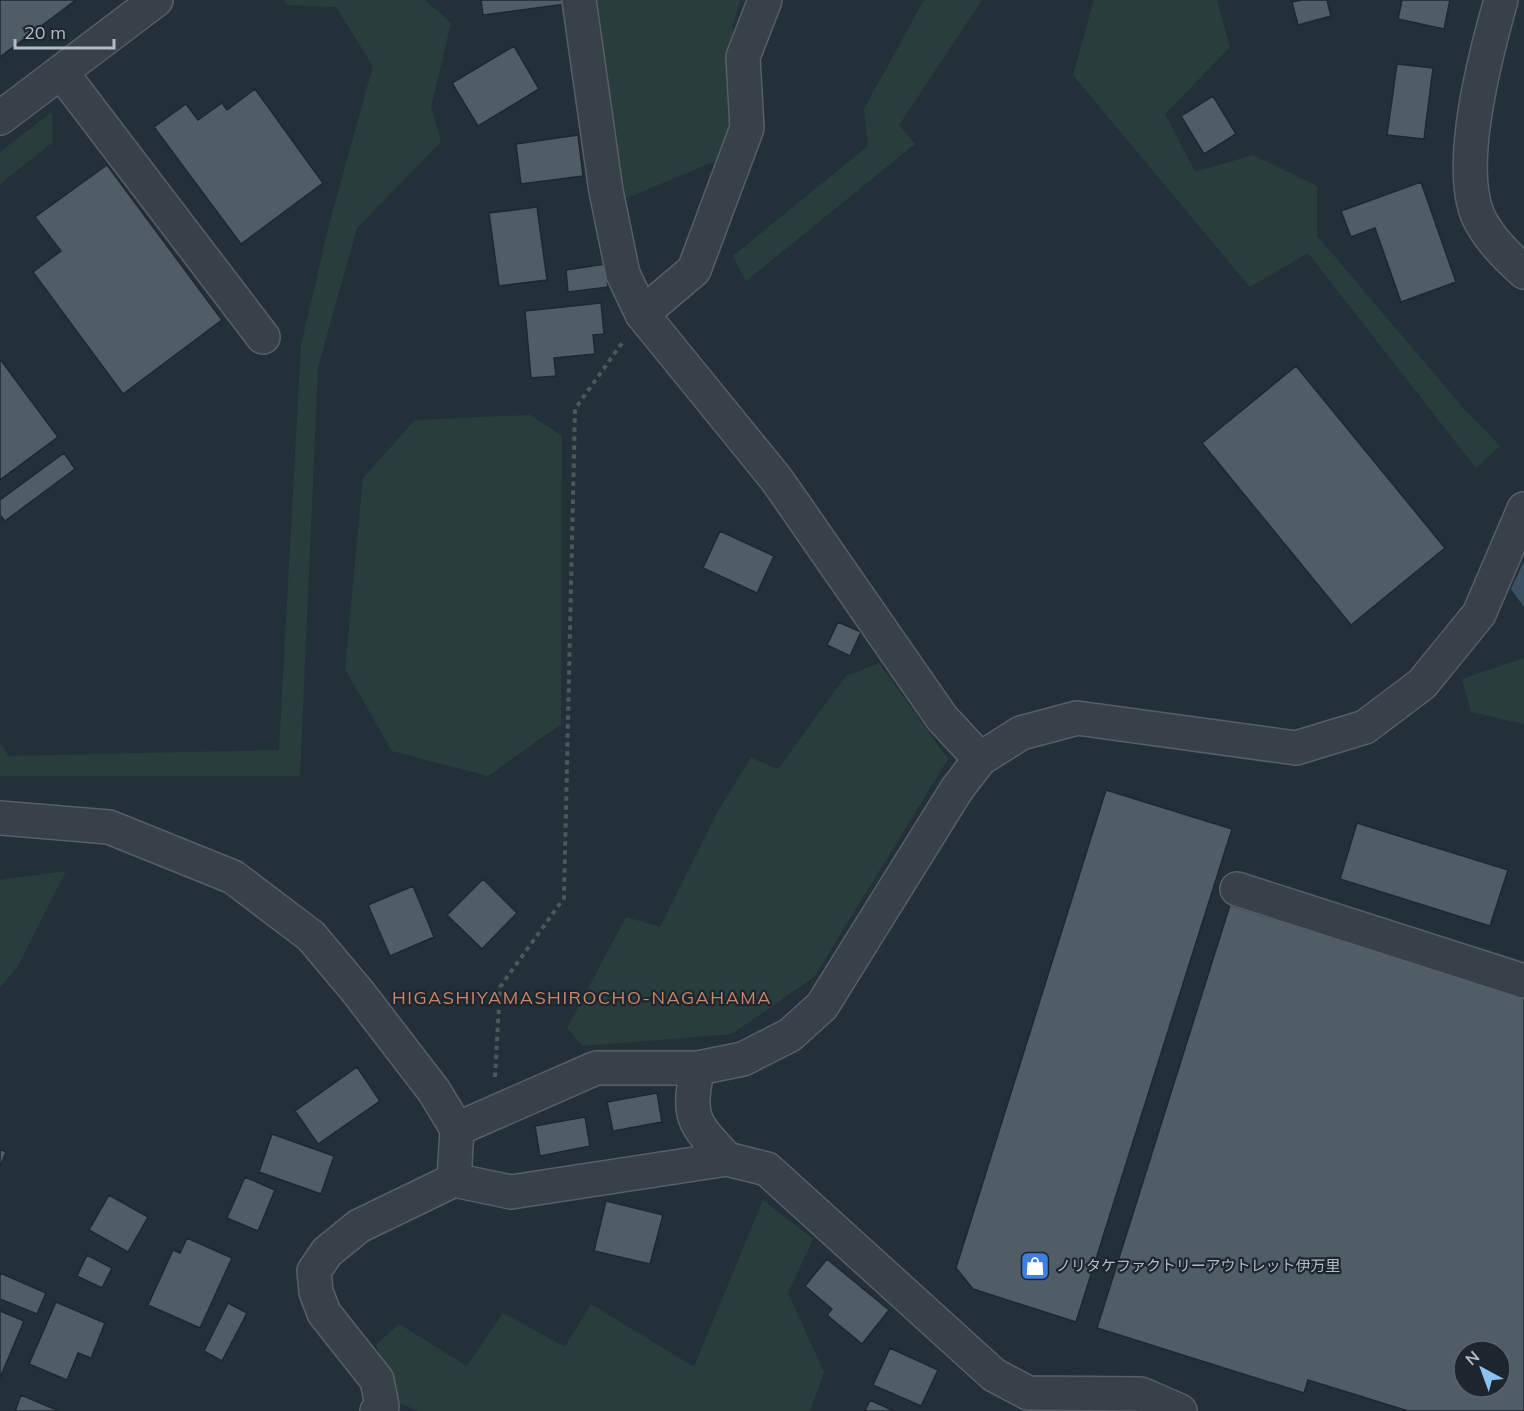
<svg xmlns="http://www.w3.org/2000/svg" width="1524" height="1411" font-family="Mulish,'Noto Sans JP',sans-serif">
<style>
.green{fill:#293e3c}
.water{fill:#3b5060}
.building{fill:#505d67;stroke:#1f2830;stroke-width:1.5;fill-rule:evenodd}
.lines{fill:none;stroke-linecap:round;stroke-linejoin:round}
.minor-casing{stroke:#565f67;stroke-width:36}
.path{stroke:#485a5a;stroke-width:4;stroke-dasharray:4.5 4.5;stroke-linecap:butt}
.minor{stroke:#384149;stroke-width:33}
.labels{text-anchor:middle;stroke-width:4.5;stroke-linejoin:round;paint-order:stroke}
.poi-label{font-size:15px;fill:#b3bcc5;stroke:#1d262e;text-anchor:start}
.quarter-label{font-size:18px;letter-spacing:1.5px;fill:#ca8669;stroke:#1d262e}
</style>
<rect width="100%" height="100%" fill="#243039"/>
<path class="green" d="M284 0H425L451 23 431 107 441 142 357 228 318 367 300 776H0V743L9 756 279 750 301 345 330 221 373 66 336 7 287 5Z
M592 0H740L733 24 730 119 723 158 617 202Z
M924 0H982L899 125 915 144 746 281 733 256 868 146 864 109Z
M1094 0H1217L1230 47 1165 114 1195 172 1253 155 1317 186V236L1467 412 1500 446 1476 468 1308 253 1250 287 1073 75Z
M52 112 53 142 0 184V152Z
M530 415 562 436 561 724 488 776 392 751 345 669 363 478 415 420Z
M1524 658V724L1471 712 1462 679Z
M879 663 948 759 814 977 732 1034 583 1046 567 1028 626 917 660 927 718 811 751 758 778 769 846 676Z
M66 871 18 966 0 987V880Z
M763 1200 813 1239 788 1293 824 1372 810 1411H418L400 1403 376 1345 399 1324 467 1366 503 1313 565 1347 591 1304 694 1367Z"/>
<path class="water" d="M1524 561V607L1511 589Z"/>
<path class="building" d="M0 0H76L0 57Z
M481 0H566V4L483 15Z
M1302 0H1327L1331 16 1298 25 1292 2Z
M1402 0H1450L1444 29 1398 19Z
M514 46 539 89 478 126 452 83Z
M1397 64 1433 68 1424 139 1387 135Z
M255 89 323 183 241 244 154 127 186 104 198 120 222 103 227 110Z
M1213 96 1236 134 1204 154 1181 116Z
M578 135 583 176 521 184 516 144Z
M107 165 222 320 123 394 33 272 61 251 35 217Z
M1421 182 1456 282 1401 302 1375 228 1351 237 1341 211Z
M537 207 547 280 499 286 489 213Z
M605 264 608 287 568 292 566 270Z
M601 303 604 334 593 335 595 354 554 358 556 376 531 378 525 311Z
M0 359 58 437 0 480Z
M1296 366 1445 548 1351 625 1202 443Z
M64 453 75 469 5 521 0 515V500Z
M720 531 774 556 757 593 703 568Z
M838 622 861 632 850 656 827 645Z
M1106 790 1232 829 1076 1322 973 1289 956 1268Z
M1357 823 1508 870 1490 926 1340 879Z
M483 879 517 913 482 949 447 915Z
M413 886 434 937 390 956 368 905Z
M1230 905 1524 997V1411H1408L1308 1380 1304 1393 1097 1328ZM1464 1351H1500V1387H1464Z
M357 1067 380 1101 318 1144 295 1111Z
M657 1093 662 1122 613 1131 607 1102Z
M585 1117 590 1146 540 1156 535 1126Z
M272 1134 334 1156 321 1194 259 1172Z
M0 1149 6 1152 0 1167Z
M245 1177 275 1190 258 1231 227 1218Z
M109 1195 148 1217 128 1252 89 1230Z
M606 1201 663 1215 650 1264 594 1251Z
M187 1238 232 1258 200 1328 148 1305 173 1250 180 1253Z
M87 1255 112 1268 102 1288 77 1276Z
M827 1259 889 1310 862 1344 827 1315 832 1309 805 1286Z
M0 1273 46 1293 37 1314 0 1299Z
M56 1302 105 1323 91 1358 78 1353 67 1380 29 1364Z
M228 1303 247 1313 222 1361 204 1351Z
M0 1311 24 1321 0 1378Z
M890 1348 938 1370 921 1406 873 1385Z
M21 1395 59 1411H15Z
M870 1400 894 1411H865Z"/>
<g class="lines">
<g class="minor-casing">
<path id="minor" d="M579 0 606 191 623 274 642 314 777 480 942 718 980 759
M1501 0C1486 53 1456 164 1478 216 1488 238 1507 256 1524 272
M61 72 263 337
M0 118 156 0
M642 314 694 270 747 128 743 57 765 0
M0 818 109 827 233 877 311 936 358 992 434 1091 457 1129 454 1180
M1237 889 1524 981
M698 1068C686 1117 694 1124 727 1159
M457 1129 596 1068H698L743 1059 790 1035 822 1006 957 789 980 759 1021 733 1077 718 1296 748 1365 727 1422 684 1479 614 1524 509
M377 1411 382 1406 377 1380 324 1313 316 1292 314 1271 327 1252 359 1226 454 1180 511 1192 727 1159 767 1169 994 1375 1028 1393 1141 1394 1180 1411"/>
</g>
<path class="path" d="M495 1077 500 987 564 898 575 409 622 343"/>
<use href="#minor" class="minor"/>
</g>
<defs>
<g id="shop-square" transform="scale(1.5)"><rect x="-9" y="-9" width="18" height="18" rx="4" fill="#3f7fe0" stroke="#1d262e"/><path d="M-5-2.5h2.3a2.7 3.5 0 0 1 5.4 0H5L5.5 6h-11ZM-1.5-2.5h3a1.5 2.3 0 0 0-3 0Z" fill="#fff"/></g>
</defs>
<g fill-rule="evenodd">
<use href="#shop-square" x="1035" y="1266"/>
</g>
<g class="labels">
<g class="poi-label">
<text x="1056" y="1271">ノリタケファクトリーアウトレット伊万里</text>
</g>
<g class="quarter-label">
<text x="582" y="1004">HIGASHIYAMASHIROCHO-NAGAHAMA</text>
</g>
</g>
<g transform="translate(1482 1369) rotate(319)"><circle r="28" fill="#1d262e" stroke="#59626a" stroke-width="1.5"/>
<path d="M0-4.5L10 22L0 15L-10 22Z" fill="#8fc1ee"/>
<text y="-9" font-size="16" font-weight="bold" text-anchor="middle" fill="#b3bcc5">N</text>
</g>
<path d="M15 39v9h99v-9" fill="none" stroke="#b3bcc5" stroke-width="3"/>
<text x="24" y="39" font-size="18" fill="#b3bcc5" stroke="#1d262e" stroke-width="4.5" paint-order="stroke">20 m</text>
</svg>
